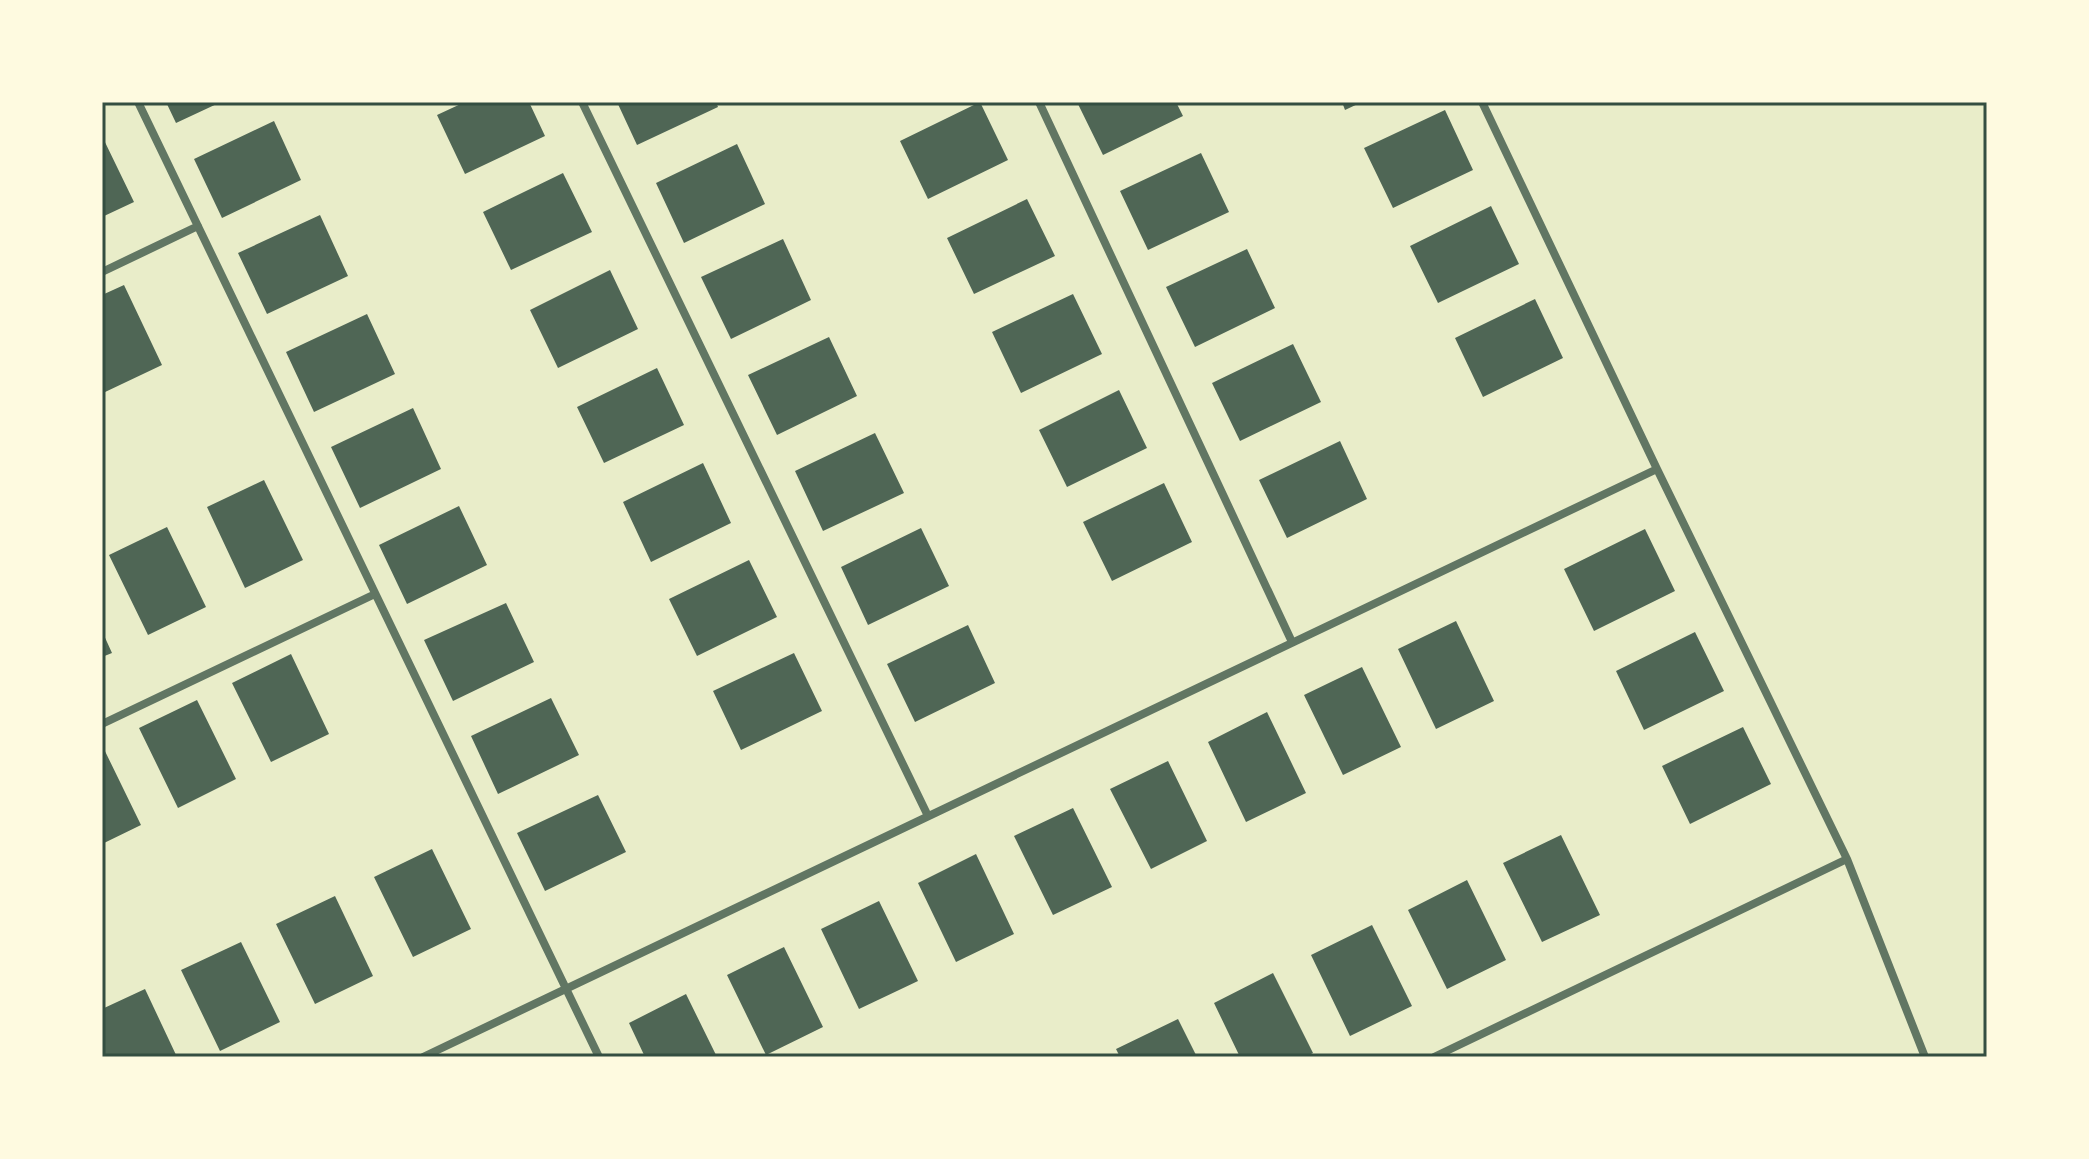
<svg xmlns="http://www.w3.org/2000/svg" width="2089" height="1159" font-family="'Public Sans',sans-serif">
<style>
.building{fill:#4f6655}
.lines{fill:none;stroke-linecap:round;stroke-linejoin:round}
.minor{stroke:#617663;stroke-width:8}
.neatline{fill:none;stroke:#344e41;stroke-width:3}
</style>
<rect width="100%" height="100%" fill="#e9edc9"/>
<path class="building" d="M166 102H221L176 123Z
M465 102H529L545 136 465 174 437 115Z
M617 102H716L718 107 637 145Z
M980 102 1008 160 928 199 900 141Z
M1077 102H1176L1183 116 1103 155Z
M1342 102H1362L1345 110Z
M1445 110 1473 170 1393 208 1364 148Z
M274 121 301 180 222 218 194 159Z
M102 136 134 202 102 217Z
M737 144 765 204 684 243 656 183Z
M1201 153 1229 212 1148 250 1120 191Z
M563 173 592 232 511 270 483 212Z
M1027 199 1055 256 974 294 947 238Z
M1491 206 1519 264 1438 303 1410 246Z
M320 215 348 276 267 314 238 253Z
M783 239 811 300 731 339 701 277Z
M1247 249 1275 308 1195 347 1166 287Z
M610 270 638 329 558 368 530 310Z
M124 285 162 365 103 393 102 295Z
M1073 294 1102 354 1021 393 992 332Z
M1535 299 1563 358 1483 397 1455 338Z
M367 314 395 374 314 412 286 352Z
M829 337 857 396 777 435 748 375Z
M1293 344 1321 402 1240 441 1212 383Z
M657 368 684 425 604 463 577 407Z
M1119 390 1147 448 1067 487 1039 430Z
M413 408 441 469 360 508 331 447Z
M875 433 904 493 823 531 795 471Z
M1340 441 1367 499 1287 538 1259 480Z
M703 463 731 523 651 562 623 502Z
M264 480 303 560 245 588 207 507Z
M1164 483 1192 542 1112 581 1083 522Z
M459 506 487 565 407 604 379 545Z
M167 527 206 607 148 635 109 555Z
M921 528 949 586 868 625 841 567Z
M1645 529 1675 591 1594 631 1564 569Z
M749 560 777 617 697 656 669 599Z
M506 603 534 662 453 701 424 640Z
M1456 621 1494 701 1436 729 1398 649Z
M968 625 995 683 915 722 887 664Z
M102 631 112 653 102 657Z
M1695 632 1724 691 1644 730 1616 671Z
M794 653 822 711 741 750 713 691Z
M291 654 329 734 271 762 232 683Z
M1362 667 1401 747 1343 775 1304 695Z
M551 698 579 755 498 794 471 736Z
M197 700 236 779 178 808 139 728Z
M1267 712 1306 793 1246 822 1208 742Z
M1743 727 1771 784 1690 824 1662 766Z
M102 745 141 825 102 844Z
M1168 761 1207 841 1151 869 1110 789Z
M598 795 626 852 545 891 517 833Z
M1073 808 1112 887 1053 915 1014 836Z
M1561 835 1600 915 1542 942 1503 863Z
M432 849 471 929 413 957 374 877Z
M976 854 1014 934 956 962 918 883Z
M1467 880 1506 960 1447 989 1408 910Z
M335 896 373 976 315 1004 276 924Z
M879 901 918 981 859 1009 821 929Z
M1372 925 1412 1006 1350 1036 1311 955Z
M241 942 280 1022 220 1051 181 970Z
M784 947 823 1027 766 1055 727 975Z
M1273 973 1313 1053 1305 1057H1240L1214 1003Z
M145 989 177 1057H104L102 1052V1009Z
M686 994 717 1057H645L629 1023Z
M1178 1019 1197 1057H1120L1116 1049Z"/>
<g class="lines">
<path class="minor" d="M138 102 599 1057
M582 102 928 816
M1039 102 1292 642
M1482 102 1657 469
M102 272 198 226
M102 724 375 594
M423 1057 1657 469 1847 859 1925 1057
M1434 1057 1847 859"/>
</g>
<rect width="2089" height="1159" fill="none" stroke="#fefae0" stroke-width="208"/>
<rect x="104" y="104" width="1881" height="951" class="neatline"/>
</svg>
